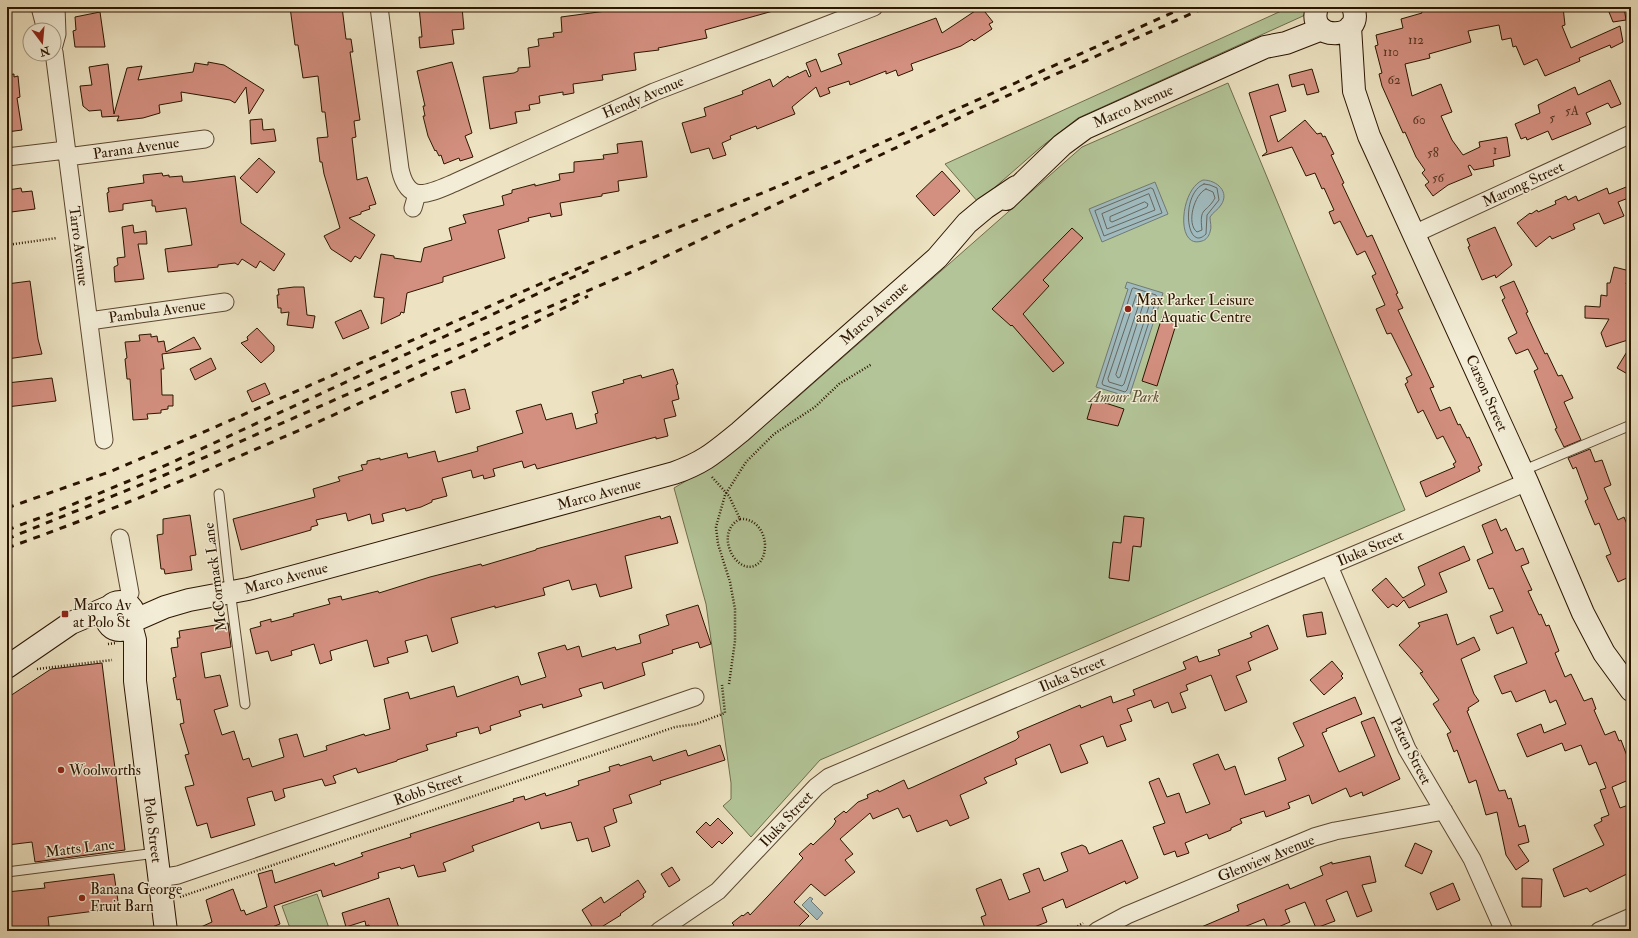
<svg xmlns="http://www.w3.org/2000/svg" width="1638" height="938" font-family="'IM FELL Double Pica',serif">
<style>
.green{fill:#b3c598;stroke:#6f6d4c}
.water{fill:#a0bbbf;stroke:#717973}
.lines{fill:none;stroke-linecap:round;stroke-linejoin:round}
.shore{stroke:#666860;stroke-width:1}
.building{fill:#d38f7f;stroke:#2b1500}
.lane-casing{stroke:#5c4830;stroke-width:11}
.street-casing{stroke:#5c4830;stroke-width:19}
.secondary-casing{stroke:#2b1500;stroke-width:24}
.path{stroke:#2b1500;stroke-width:2.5;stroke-dasharray:1 2;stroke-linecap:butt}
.lane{stroke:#f3edd7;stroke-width:9}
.street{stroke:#f3edd7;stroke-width:17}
.secondary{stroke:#f3edd7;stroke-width:22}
.rail{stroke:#2b1500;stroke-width:3;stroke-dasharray:7 7;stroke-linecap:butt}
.poi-dot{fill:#8f2418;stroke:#f3edd7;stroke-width:1.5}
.labels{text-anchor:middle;stroke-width:3;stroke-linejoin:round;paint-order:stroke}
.number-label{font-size:13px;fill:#553420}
.street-label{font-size:15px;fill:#2b1500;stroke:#f3edd7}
.poi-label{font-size:15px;fill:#2b1500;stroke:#f3edd7;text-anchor:start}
.park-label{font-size:15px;font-style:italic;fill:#5b5335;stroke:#f3edd7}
</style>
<rect width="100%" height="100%" fill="#ede3c2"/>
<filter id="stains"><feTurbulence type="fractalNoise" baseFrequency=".005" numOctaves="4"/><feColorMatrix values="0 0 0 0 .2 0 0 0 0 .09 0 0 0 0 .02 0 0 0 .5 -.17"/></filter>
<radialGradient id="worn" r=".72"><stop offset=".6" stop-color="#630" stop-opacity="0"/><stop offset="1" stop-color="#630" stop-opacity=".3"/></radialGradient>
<path class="green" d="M1290 7H1310L1303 16 1078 118 1041 147 978 202 945 164Z
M1228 83 1405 510 820 760 751 837 723 806 731 799V783L706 604 674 488 706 469 791 403 1082 147Z
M317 894 330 931H291L282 906Z"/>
<path class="water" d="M1203 180C1217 180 1230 192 1221 205 1218 210 1213 212 1210 217 1210 222 1212 227 1210 232 1209 236 1206 240 1202 241 1175 250 1180 189 1203 180Z
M1155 182 1168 214 1102 242 1089 209Z
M1127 282 1163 293 1129 397 1096 387 1128 289 1125 288Z
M810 897 813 899 811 901 823 913 817 920 802 905Z"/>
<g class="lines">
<path class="shore" d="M1204 184 1210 185 1217 188 1219 200 1207 215 1206 234C1186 254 1180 193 1204 184Z
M1151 188 1153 189 1162 213 1104 236 1095 211Z
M1206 189 1213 192 1215 198C1206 214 1199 206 1202 230L1197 232C1186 224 1194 194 1206 189Z
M1149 194 1155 210 1107 229 1102 214Z
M1145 202 1148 204 1147 207 1112 222 1110 221V217Z
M1134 288 1156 295 1157 297 1127 390 1125 392 1103 385 1102 383 1132 289Z
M1137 294 1150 298 1151 300 1124 384 1122 386 1109 382 1108 379Z
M1140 302 1143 305 1120 377 1118 378 1116 375Z"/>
</g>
<path class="building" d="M290 7H342L346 39H351L353 52H350L360 120 354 121 356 137 352 138 357 180 367 177 376 204 369 206 370 209 361 212V214L349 218 375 235 360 259 355 256 351 262 331 249 324 236 340 228 324 174 322 162H320L317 138 328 137 325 112H322L318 76 303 78 298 45H295Z
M419 7H462L464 29 452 30 454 44 420 48 419 37H422Z
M620 7H664L665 9 678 7H773V11L705 30 707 38 658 48 659 50 634 53 636 70 602 75 603 80 573 84 574 93 563 95V92L539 96 540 103 529 105 530 110 515 112 517 123 490 129 483 77 514 73 518 71V68L530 67 528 48 539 46 538 39 554 37 553 33 562 32 561 17 621 9Z
M981 7 993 22 989 24 992 29 974 41 972 39 961 46 911 64 913 70 898 76 896 70 886 74V71L850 85 849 81 828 88 830 93 820 97 816 87 792 107 795 114 757 129 756 126 730 136 731 139 722 143 726 155 713 159 709 148 691 153 682 123 706 116 704 108 743 94 742 91 770 79 773 87 788 76 789 78 806 70 809 77 811 76 806 63 816 59 821 72 842 64 838 54 936 18 942 33Z
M1456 7H1563L1565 25 1562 26 1571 48 1620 26 1623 42 1611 48 1610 45 1579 58 1580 61 1545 76 1537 59 1524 65 1516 46 1513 47 1511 38 1502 40 1499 25 1468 31 1471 42 1429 54 1430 58 1405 64 1412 96 1441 84 1452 112 1441 116 1452 140 1463 155 1480 147 1479 142 1507 137 1510 156 1493 160 1494 166 1474 170 1470 165 1468 166 1472 175 1448 185 1433 196 1425 185 1429 182 1422 173 1425 170 1416 157 1405 132 1403 133 1382 86 1379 74 1382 73 1375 46 1378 45 1376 35 1403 28 1401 19 1422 13 1421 10 1433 8V11H1440Z
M1607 7H1624L1626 20 1613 22Z
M100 12 105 47H75L73 31 76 30 75 17Z
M208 62 224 65 264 90 249 114 246 87 235 103 230 100 181 92 182 101 159 105 160 113 143 118 117 121 119 116 102 117 101 110 89 111 83 106 80 86 92 85 89 67 108 64 114 114 127 68 142 66 138 80 193 72 195 63 208 65Z
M452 62 472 133 465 136 473 157 460 161 459 158 444 164 441 155 439 156 436 150 435 151 428 136 423 116H425L423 106H425L417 71Z
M1312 69 1319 92 1307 95 1304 84 1292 87 1289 75Z
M14 74V77L18 76 20 97 17 98 22 130 7 132V75Z
M1610 80 1621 104 1611 108 1608 103 1586 113 1591 124 1552 140 1548 131 1527 140 1526 137 1521 139 1515 124 1540 113 1538 105 1575 87 1578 95Z
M1278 84 1286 111 1270 116 1278 142 1305 120 1317 134 1321 133 1323 137 1325 136 1334 154 1331 155 1344 183 1342 184 1367 237 1372 235 1398 293 1396 294 1403 308 1398 310 1434 387 1430 388 1440 411 1450 407 1458 425 1460 424 1467 438 1469 437 1482 465 1478 467 1480 471 1426 497 1420 482 1455 467 1453 464 1456 462 1443 436 1437 439 1423 410 1418 413 1405 384 1408 382 1406 378 1412 375 1391 333 1387 334 1376 309 1385 305 1372 276 1376 274 1365 251 1357 255 1340 221 1334 224 1329 212 1334 210 1324 188 1322 189 1315 173 1306 176 1292 147 1262 156 1267 152 1249 93Z
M262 119 263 130 274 129 276 141 251 144 250 120Z
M642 141 647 177 618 181 619 191 602 194V196L560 203 562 215 551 217 550 213 528 218 529 221 498 230 505 258 443 277V282L407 293 404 313 401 312 400 315 381 324 384 298 374 297 381 254 394 256V258L421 262 424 248 452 240 449 228 466 223 463 215 504 205 502 196 512 193V190L535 184V186L560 180 559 174 574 172V162L604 159 603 155 618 153 617 144Z
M259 158 275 172 257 193 240 178Z
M942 171 960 191 934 216 916 196Z
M162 173 163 176 169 175V177L182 176 183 182H190L235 176 241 223 285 254 274 271 260 261 256 268 242 259 238 265 235 263 218 265V267L168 272 165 249 192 245 186 208 156 212 155 206H152V200L123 204V210L109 212 107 193 109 192 108 188 144 183 143 175Z
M1631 185V197L1618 202 1624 216 1604 224 1599 213 1573 224 1575 229 1552 239 1550 236 1536 247 1517 223 1530 213 1531 214 1537 210 1538 212 1556 204 1555 201 1566 196 1568 200 1576 196 1578 201 1607 188 1609 194Z
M21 188 22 192 32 191 35 209 11 212 8 190Z
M133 225 134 233 146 231 147 244H138L144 279 115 282 114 267 118 265 117 258 125 257 122 227Z
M1495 227 1512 265 1496 278 1495 275 1482 280 1468 247 1470 246 1467 239Z
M1072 228 1083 238 1043 280 1049 286 1023 314 1064 363 1053 372 1012 325 1011 326 992 309Z
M1614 267 1630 271 1626 284H1629L1628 293H1631V339L1606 347 1601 333 1609 319 1585 318V306L1600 307 1601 295 1607 296V283H1610Z
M30 281 38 339 42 354 7 359V284Z
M1514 281 1528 312 1526 313 1545 354 1547 353 1558 376 1562 375 1573 398 1564 402 1581 440 1564 447 1555 429 1557 428 1534 371 1538 369 1528 349 1516 354 1508 338 1517 333 1502 300 1505 298 1500 287Z
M294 287H304L307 315 315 316 313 328 287 325 289 312 281 313V308H278L277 295H279L278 289Z
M361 310 369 328 343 339 335 322Z
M1163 314 1178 318 1157 386 1142 381Z
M257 328 274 346V351L261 363 241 343 248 340 247 337Z
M151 334V337L157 336 158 342 164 341 166 352 194 337 201 349 162 354 164 369H161L162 395H173V406H168V409L161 410V413L147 414 148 419 133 420 130 379H127L125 359 127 358 125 342 140 341 139 335Z
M1631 345V376L1617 368Z
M211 358 216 369 195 380 190 369Z
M673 369 678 384 676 385 679 399 672 401 676 416 664 419 668 436 656 439V437L537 469 535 464 524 468 522 461 493 469 495 476 484 479 483 475 473 478 471 470 442 478 447 496 432 500V502L421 507 406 511 405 508 382 514 384 521 372 524 370 514 348 521 346 513 316 520 318 525 311 527V530L241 550 233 519 315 497 313 489 340 481 338 477 363 470 361 465 367 464V461L380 458V460L407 453 408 458 435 451 438 462 478 451 477 447 523 433 516 411 541 404 546 420 572 413 576 429 597 423 595 414 598 413 592 392 624 383 623 380 641 375 642 378Z
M52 378 56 401 7 407V383Z
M265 383 270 394 252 402 247 391Z
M465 389 470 409 456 413 451 392Z
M1093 399 1124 409 1118 426 1087 419Z
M1590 449 1595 462 1602 460 1611 485 1604 488 1618 520 1624 517 1631 534V576L1618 582 1606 556 1611 554 1599 523 1595 525 1585 501 1588 499 1576 467 1573 469 1568 458Z
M190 515 196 555 190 556 192 570 165 574 164 569H161L157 535 163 534V519Z
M660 516 661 519 670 516 678 543 625 556 632 588 600 597 596 584 572 590 569 580 543 588 545 595 495 608V606L451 618 458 643 432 652 427 635 405 641 408 652 387 658 389 663 374 667 367 640 330 651 332 660 320 664 314 644 291 651 292 655 271 661 268 651 256 654 250 629 261 626 260 622 271 619V622L294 616 293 614 330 604 328 599 341 596 342 600 378 591 379 593 430 577 481 564 482 566 536 550V549Z
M1124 516 1144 518 1141 547 1133 546 1129 581 1109 578 1113 542 1121 543Z
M1496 519 1501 531 1506 528 1516 551 1523 548 1529 563 1521 566 1532 590 1528 591 1539 615 1541 614 1546 626 1549 625 1559 651 1555 653 1565 677 1571 674 1584 701 1592 698 1596 709 1594 710 1605 735 1615 731 1619 741 1621 740 1627 756 1631 754V779L1612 787 1620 808 1631 804V872L1590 892 1587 888 1564 897 1553 869 1604 845 1594 825 1602 821 1601 818 1609 815 1600 790 1606 788 1596 762 1589 765 1581 745 1565 751 1562 743 1527 757 1517 734 1541 724 1544 733 1566 724 1556 700 1550 703 1545 690 1516 702 1511 691 1502 694 1494 676 1527 663 1513 627 1497 634 1490 616 1503 611 1493 588 1489 589 1477 560 1493 553 1482 525Z
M1464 546 1470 560 1439 573 1447 592 1409 608 1404 600 1397 607 1393 604 1388 608 1372 590 1386 578 1403 598 1425 585 1418 567Z
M698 605 711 644 700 648 698 642 672 650 673 653 642 663 645 675 604 689 602 682 579 689 582 696 543 708 542 704 519 711 521 716 490 726 491 730 480 734 478 727 456 733 457 736 426 745 428 750 397 760V761L358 773 356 768 333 776 336 783 325 786 322 779 283 789 285 797 275 801 272 791 247 798 255 825 211 838 207 823 197 826 185 787 194 785 185 755 189 754 180 724 184 723 180 699 177 700 173 678 176 677 171 648 178 647 177 638H180L179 631 228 623 231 647 201 653 205 678 220 675 228 706 214 710 222 735 234 731 243 760 249 758 252 767 284 757 279 739 297 734 304 757 327 750 326 746 364 734 365 736 390 729 384 699 408 692 410 699 454 686 457 697 518 676 521 685 546 677 538 653 565 645 567 650 579 646 582 657 615 647 616 650 641 643 639 635 669 625 666 615Z
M1322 612 1326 634 1307 637 1303 615Z
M1447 614 1457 645 1474 637 1480 650 1461 659 1474 694 1479 701 1468 708 1469 710 1467 711 1499 791 1505 790 1508 799 1511 798 1519 827 1525 825 1529 842 1518 845 1529 861 1516 870 1506 855 1497 812 1486 815 1476 780 1469 783 1457 750 1454 752 1447 734 1451 732 1433 704 1439 700 1420 673 1423 672 1399 645 1420 626 1418 623Z
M1268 625 1278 649 1248 662 1251 670 1236 676 1247 702 1225 711 1211 675 1186 685 1188 690 1180 693 1186 708 1172 713 1168 702 1154 708 1151 700 1127 709 1132 721 1120 725 1126 740 1107 747 1103 736 1080 745 1088 763 1061 773 1050 744 1015 759 1017 764 984 778 987 783 960 795 969 818 950 826 947 820 917 832 910 815 903 818 898 808 873 819 870 813 840 839 853 854 845 860 855 872 825 896 811 884 794 902 809 916 794 931H727L734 925 732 923 742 915 743 916 748 912 750 915 768 896 803 858 799 854 811 843 813 845 833 826 836 821 834 819 844 811 846 813 858 802 868 798 867 795 878 790 879 792 904 780 908 789 913 787 1016 740 1019 737 1017 732 1080 705 1081 708 1111 696 1113 703 1135 695 1133 690 1186 669 1183 662 1197 656 1199 662 1220 655 1218 650 1252 637 1250 633Z
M1332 661 1343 674 1341 676 1343 678 1324 695 1310 680Z
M102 663 125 850 35 862 32 842 7 845V698L51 669Z
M1355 697 1362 714 1326 729 1327 731 1322 733 1339 772 1375 756 1361 722 1374 717 1400 779 1363 796 1362 792 1350 797 1346 788 1312 804 1309 795 1288 803 1290 808 1266 817 1264 811 1240 819 1242 823 1231 828V830L1209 839 1207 834 1185 843 1189 853 1177 857 1175 851 1164 855 1153 827 1165 823 1149 782 1159 778 1167 797 1179 793 1186 813 1210 804 1193 764 1218 754 1225 770 1235 766 1245 795 1286 780 1278 758 1304 746 1293 723Z
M720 745 725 760 660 781 661 784 629 795 632 803 613 809 617 822 604 827 610 846 592 852 588 838 577 841 571 822 541 829 539 822 472 846 474 851 443 863 446 871 418 877 414 865 401 869 400 867 378 873 379 878 323 897 321 890 274 906 280 924 262 931H192L212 922 206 900 233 889 241 911 244 910 246 915 267 907 258 874 272 870 275 883 334 863 335 866 363 856 361 853 411 837 410 834 514 801 513 799 524 796 525 800 545 793 546 796 568 789 579 785 578 781 610 771 609 767 619 764 620 766 651 756 653 761 686 750 688 756Z
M718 818 733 833 722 844 719 841 712 848 696 832 706 822 710 826Z
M1122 840 1138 878 1126 884 1125 881 1066 908 1063 899 1042 908 1047 922 1024 931H986L981 917 986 915 976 889 1001 879 1009 900 1030 892 1023 874 1039 868 1044 881 1068 871 1061 853 1082 845 1086 847 1089 854Z
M1415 843 1432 851 1422 874 1405 866Z
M1370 856 1376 882 1362 885 1372 911 1357 917 1347 891 1326 900 1335 921 1316 928 1305 902 1285 910 1290 922 1269 931 1264 919 1234 931H1192L1239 911 1237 905 1288 884 1290 889 1323 875 1320 867 1332 862V864Z
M672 867 680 880 669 887 661 874Z
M114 874 119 908 48 917 49 926 7 931V892L45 888 44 883Z
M1522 878 1542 879 1541 907H1522Z
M638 880 646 892 643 894 644 897 620 914 621 915 595 931 582 910 601 897 604 903Z
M1453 883 1460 900 1437 910 1430 893Z
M389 898 400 931H371L369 925 366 926 365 921 346 927 342 913Z"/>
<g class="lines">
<g class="lane-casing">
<path id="lane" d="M1522 471 1631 425
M219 494 228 575 245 704
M7 872 156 853"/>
</g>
<g class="street-casing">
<path id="street" d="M40 7 46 30
M379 7 400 169C408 205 428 194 454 183L654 92 874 7
M54 45 57 34 56 7
M54 52 104 440
M7 157 66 150
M67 157 205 139
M413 208 417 194
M1414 234 1631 134
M89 321 225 302
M120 538 130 593 124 603
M1329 566 1407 749 1472 859 1504 931
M159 878 178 875 695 697
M659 931 718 891 816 787 829 777 1527 482
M1097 931 1127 915 1314 837 1335 831 1444 811
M1599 931 1631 917"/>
</g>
<g class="secondary-casing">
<path id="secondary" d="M1317 7C1305 43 1366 41 1353 7
M1350 27 1354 91 1369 136 1527 482 1583 613 1604 653 1631 690
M1006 199 1062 145 1085 128 1265 47 1286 43 1322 29
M106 616a14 14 0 1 1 28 0a14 14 0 1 1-28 0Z
M133 621 165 607 189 600 248 589 674 473C705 462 715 452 740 432L937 258 967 223 985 208 1016 187
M131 625 135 640V681L166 931
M7 667 71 623 109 607"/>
</g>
<path class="path" d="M7 245 57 238
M712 477 729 496 740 519
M740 519C754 518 764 530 765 544 765 551 764 557 760 562 740 582 711 534 740 519Z
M108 644 117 643
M37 669 112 660
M729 684 735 641V609L730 582 718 544 716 527 725 495 746 462 774 434 815 407 839 384 872 364
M180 897 675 727 696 724 725 713 722 685
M1070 931 1083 923"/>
<use href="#lane" class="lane"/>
<use href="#street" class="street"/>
<use href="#secondary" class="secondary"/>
<path class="rail" d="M7 508 109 472 197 435 540 284 850 157 1185 7
M7 530 50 514 162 467 593 268
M7 539 167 474 445 351 639 269 980 108 1206 7
M7 548C130 504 250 453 369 399 443 366 516 332 588 296"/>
</g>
<g class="poi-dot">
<circle cx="1128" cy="309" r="4"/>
<rect x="61" y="610" width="8" height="8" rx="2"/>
<circle cx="61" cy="770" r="4"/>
<circle cx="82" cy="898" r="4"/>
</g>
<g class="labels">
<g class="number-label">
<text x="1416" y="44">112</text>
<text x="1391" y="56">110</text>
<text x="1394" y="84">62</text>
<text x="1572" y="115">5A</text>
<text x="1552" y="122">5</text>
<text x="1419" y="124">60</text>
<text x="1495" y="154">1</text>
<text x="1433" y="157">58</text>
<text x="1438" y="182">56</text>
</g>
<g class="street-label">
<text transform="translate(643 97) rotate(-23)" y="5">Hendy Avenue</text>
<text transform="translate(1133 106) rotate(-24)" y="5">Marco Avenue</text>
<text transform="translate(136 148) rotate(-8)" y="5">Parana Avenue</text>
<text transform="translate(1523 184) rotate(-25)" y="5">Marong Street</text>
<text transform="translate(79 246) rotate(83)" y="5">Tarro Avenue</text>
<text transform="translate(157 311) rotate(-8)" y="5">Pambula Avenue</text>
<text transform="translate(874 313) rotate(-42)" y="5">Marco Avenue</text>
<text transform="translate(1487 393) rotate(66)" y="5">Carson Street</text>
<text transform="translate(599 494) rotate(-15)" y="5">Marco Avenue</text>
<text transform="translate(1370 548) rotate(-23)" y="5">Iluka Street</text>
<text transform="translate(215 577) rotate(-97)" y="5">McCormack Lane</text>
<text transform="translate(286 578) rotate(-15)" y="5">Marco Avenue</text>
<text transform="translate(1072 674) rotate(-23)" y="5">Iluka Street</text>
<text transform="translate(1411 751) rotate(63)" y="5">Paten Street</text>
<text transform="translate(428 789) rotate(-19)" y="5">Robb Street</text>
<text transform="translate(786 819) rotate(-47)" y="5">Iluka Street</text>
<text transform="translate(153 830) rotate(83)" y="5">Polo Street</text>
<text transform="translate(80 848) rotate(-7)" y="5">Matts Lane</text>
<text transform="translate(1266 858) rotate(-22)" y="5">Glenview Avenue</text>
</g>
<g class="poi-label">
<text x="1136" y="305">Max Parker Leisure<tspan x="1136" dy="17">and Aquatic Centre</tspan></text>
<text x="73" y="610">Marco Av<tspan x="73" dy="17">at Polo St</tspan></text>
<text x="69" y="775">Woolworths</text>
<text x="90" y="894">Banana George<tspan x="90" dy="17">Fruit Barn</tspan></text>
</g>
<g class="park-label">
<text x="1124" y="402">Amour Park</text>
</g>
</g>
<rect width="1638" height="938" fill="none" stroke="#ede3c2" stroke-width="24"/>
<rect x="8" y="8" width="1622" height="922" fill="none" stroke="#2b1500" stroke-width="2"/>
<rect x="12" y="12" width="1614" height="914" fill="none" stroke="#2b1500"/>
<g transform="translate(42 42) rotate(164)"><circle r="19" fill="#f3edd7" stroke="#a39781"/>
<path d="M0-3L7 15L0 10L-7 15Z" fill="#8f2418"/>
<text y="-6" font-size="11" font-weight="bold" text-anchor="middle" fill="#2b1500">N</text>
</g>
<rect width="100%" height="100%" filter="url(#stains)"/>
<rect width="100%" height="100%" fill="url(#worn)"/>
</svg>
